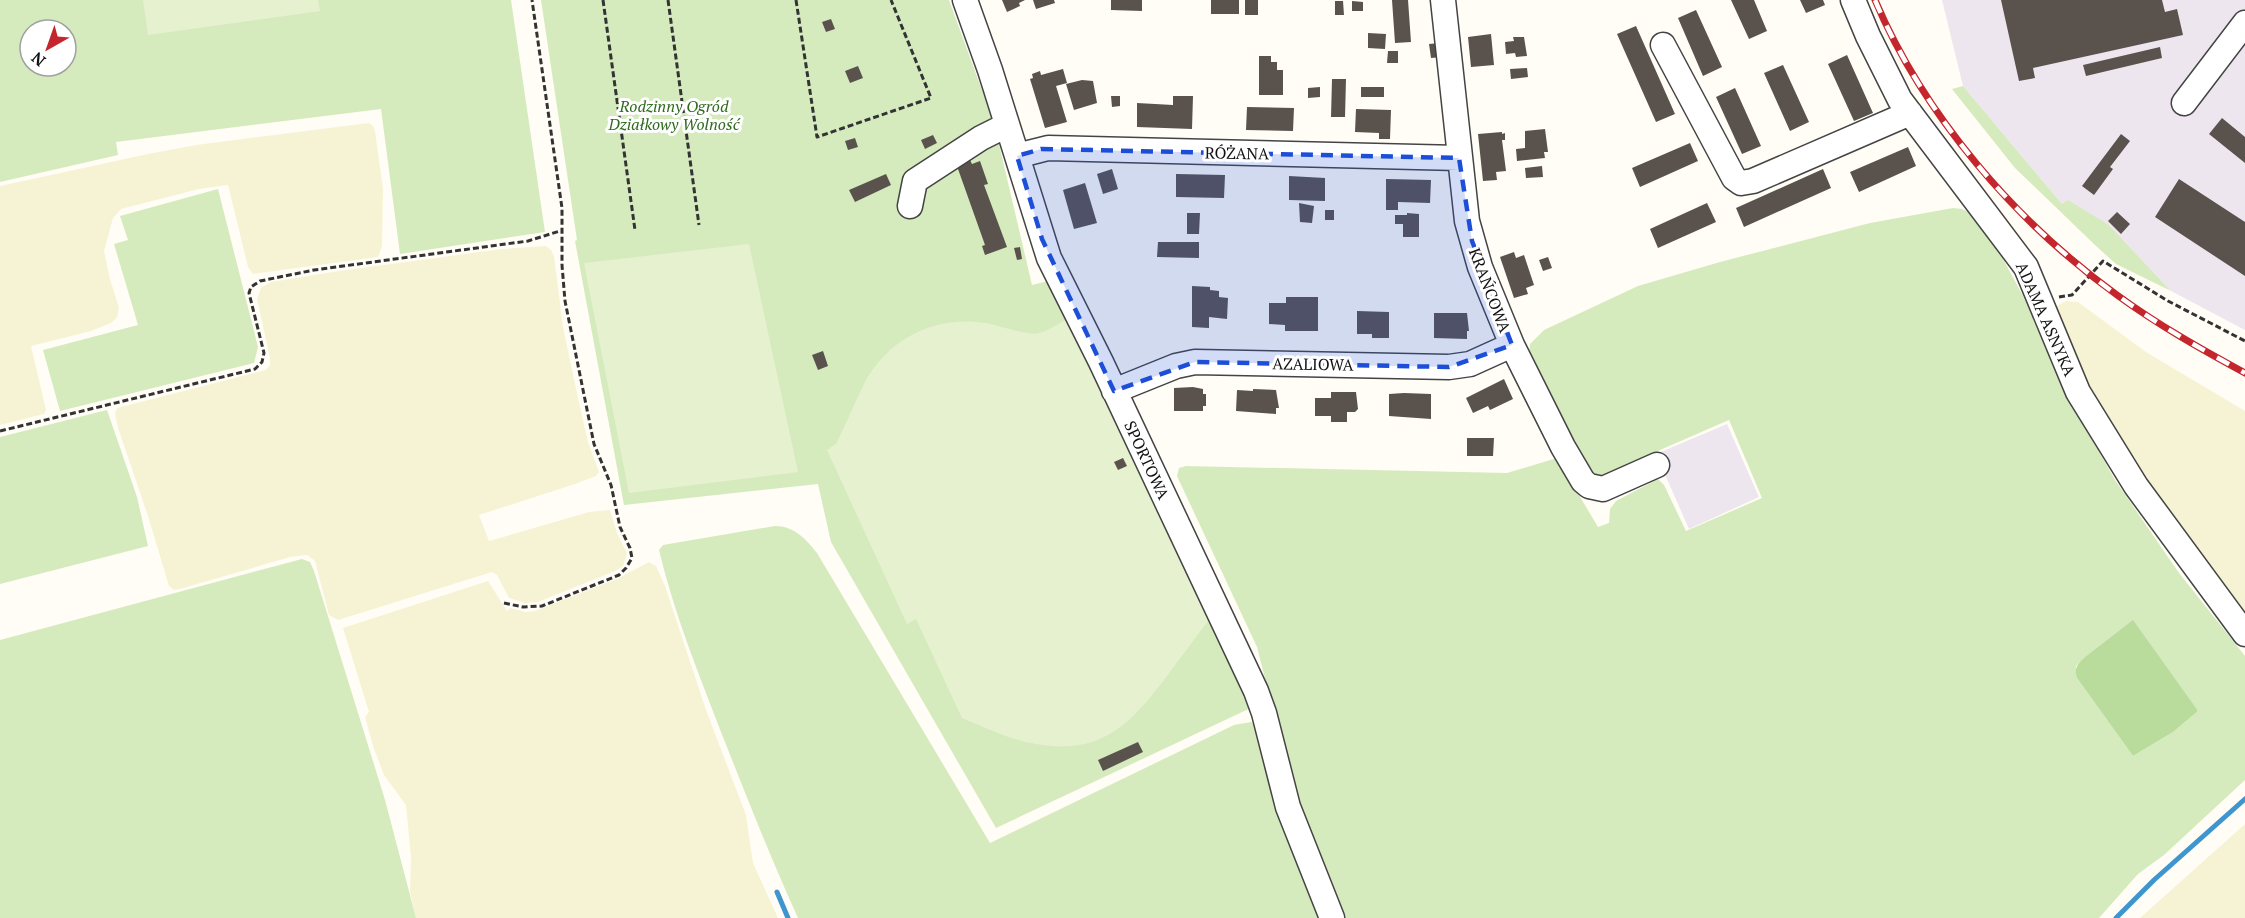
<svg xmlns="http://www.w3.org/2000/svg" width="2245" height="918" font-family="'PT Serif',serif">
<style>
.industrial{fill:#eee6ef}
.farmland{fill:#f6f3d4}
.green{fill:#d5ebbd;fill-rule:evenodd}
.forest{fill:#b9dc9c}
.pitch{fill:#e6f2cf}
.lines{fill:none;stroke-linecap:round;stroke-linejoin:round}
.stream{stroke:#3f96cf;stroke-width:5}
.building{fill:#5a524d}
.minor-casing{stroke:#444;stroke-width:27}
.path{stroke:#333;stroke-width:3;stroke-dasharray:6 3;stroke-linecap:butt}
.minor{stroke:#fff;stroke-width:24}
.rail-casing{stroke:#c4262e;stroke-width:7}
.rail{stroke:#fff;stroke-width:4.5;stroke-dasharray:14;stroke-linecap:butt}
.marked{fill:#1d4ed8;fill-opacity:0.2;stroke:#1d4ed8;stroke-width:4.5;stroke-dasharray:12 8;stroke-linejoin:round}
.labels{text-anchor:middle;stroke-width:6;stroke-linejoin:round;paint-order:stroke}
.park-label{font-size:16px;font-style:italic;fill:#2f6b1f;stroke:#fff}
.street-label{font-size:16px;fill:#111;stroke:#fff}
</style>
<rect width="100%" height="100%" fill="#fffdf5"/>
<path class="industrial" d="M1942 0H2245V330L2171 291 2109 225 2062 204 1963 86Z
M1727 424 1759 497 1689 529 1656 454Z"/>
<path class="farmland" d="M369 123 373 126 375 131 383 189 382 246 378 257 253 274 248 267 228 185 199 189 121 209 113 218 104 251 110 279 119 308 117 317 111 323 91 331 31 346 46 410 44 414 0 425V186L148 154 196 145Z
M546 246 551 250 554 256 563 327 578 398 588 442 599 472 596 476 575 484 479 515 489 541 589 512 610 510 617 533 627 553 623 566 615 571 538 602 525 603 509 598 497 575 492 572 338 620 329 615 315 561 307 555 290 557 180 589 174 590 169 586 148 516 118 428 115 414 117 408 266 370 270 365V358L257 299 261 288 271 282 339 271 502 249Z
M2066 301 2078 302 2146 352 2245 411V620L2193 551 2091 396 2055 307Z
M649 562 656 566 665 586 706 710 746 815 753 863 778 918H416L410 892 411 857 406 805 384 775 374 749 365 717 369 712 343 628 488 581 507 611 510 608 526 612 535 611 617 579Z
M2245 824V918H2140L2150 909Z"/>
<path class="green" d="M0 0H511L545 232 400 254 381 109 116 142 118 155 0 182ZM30 30H66V66H30Z
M541 0H949L994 123 1032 285 1052 280 1257 705 996 828 831 542 818 484 624 505 575 241 577 240Z
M1963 86 2062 204 2068 200 2109 225 2171 291 2116 264 2096 246 2015 168 1952 89Z
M218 189 258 347 254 363 60 411 43 350 138 325 114 244 128 240 120 216Z
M1953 208 1962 209 1971 213 1995 244 2023 296 2066 393 2115 480 2179 573 2245 656V780L2164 855 2138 874 2099 918H1340L1299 812 1257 647 1177 476 1179 468 1186 466 1507 473 1557 458 1598 527 1609 523 1610 509 1616 501 1658 479 1664 485 1686 531 1762 498 1729 420 1660 450 1613 475 1603 478 1594 475 1587 468 1529 357 1530 344 1544 330 1638 286 1720 262 1870 223ZM2084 658 2198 710V711L2173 732 2133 756 2077 678 2076 666Z
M107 410 137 497 148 546 0 584V437Z
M775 526C794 526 806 539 817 553L990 843 1234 725 1251 722 1257 726 1322 918H798C770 857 746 795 721 732 698 672 674 613 659 550L663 545Z
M302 559 310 562 314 571 385 800 416 918H0V640Z"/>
<path class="forest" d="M2133 620 2198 711 2173 732 2133 756 2077 678C2074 669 2077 664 2084 658Z"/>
<path class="pitch" d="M143 0H318L320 11 148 35Z
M749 244 798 472 629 493 584 263Z
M1068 319 1208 621C1193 641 1178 661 1164 680 1128 727 1099 755 1036 744 1011 740 986 728 962 718L916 619 907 624 827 450 836 444C846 424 855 402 865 382 889 338 936 315 985 323 997 325 1029 336 1039 333 1049 331 1059 323 1068 319Z"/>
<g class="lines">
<path class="stream" d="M777 892 788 918
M2116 918 2154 880 2245 799"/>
</g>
<path class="building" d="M1002 0H1025L1019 3 1020 6 1007 12Z
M1033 0H1054L1055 3 1036 9Z
M1111 0H1142V11L1111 10Z
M1211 0H1239V14H1211Z
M1245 0H1258V15H1245Z
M1392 0H1408L1411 42 1395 43Z
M1731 0H1754L1767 31 1749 39Z
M1800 0H1823L1825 5 1806 13Z
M2001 0H2162L2165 12 2177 9 2183 35 2033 68 2035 78 2019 81Z
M1335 1H1343L1344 15H1335Z
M1352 1 1363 2V11H1352Z
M1696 10 1722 67 1703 76 1678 18Z
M831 19 835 29 826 32 822 22Z
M1636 26 1675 114 1656 122 1617 34Z
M1368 33 1386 34 1385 49 1368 48Z
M1491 34 1494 65 1471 67 1468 37Z
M1513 37H1524L1527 56 1516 57 1515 53 1506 54 1505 42 1514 41Z
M1440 43 1442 57 1431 58 1429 44Z
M2160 47 2162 58 2086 76 2083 65Z
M1388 51H1398V63H1387Z
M1847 55 1873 113 1854 121 1828 64Z
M1259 56H1271V62H1277V70H1283V95H1259Z
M1783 65 1809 122 1790 131 1764 73Z
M858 66 863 78 850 83 845 71Z
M1527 68 1528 77 1511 79 1510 69Z
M1063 69 1067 83 1056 86 1067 122 1045 128 1030 79 1033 78 1032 74 1040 71 1041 75Z
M1332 79H1346L1345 117H1331Z
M1082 80 1093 81 1097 103 1074 110 1066 84Z
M1320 87V97L1308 98V88Z
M1361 87H1384V97H1361Z
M1735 88 1761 146 1742 154 1716 97Z
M1111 96H1120V106L1112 107Z
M1173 96H1193L1192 129 1137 127V103L1173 105Z
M1247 107 1294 108 1293 131 1246 130Z
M1356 109 1391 110 1390 139H1379V133L1355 132Z
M2222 118 2245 137V163L2209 134Z
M1545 129 1548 152H1544L1545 158 1517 161 1516 149 1525 148V131Z
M1502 132V134L1505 133V140H1502L1506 171 1496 172 1497 180 1483 181 1478 134Z
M2121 134 2130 141 2110 167 2113 169 2094 195 2082 186Z
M933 135 937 143 925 149 921 140Z
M855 138 858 147 848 150 845 141Z
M1690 143 1698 161 1640 187 1632 168Z
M1908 147 1916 166 1859 192 1850 172Z
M970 160 972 164 980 161 988 184 984 185 1007 247 985 255 982 246 985 245 958 169 957 164Z
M1542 166 1543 177 1526 178 1525 168Z
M1112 169 1118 189 1103 194 1097 174Z
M1823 169 1831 188 1744 227 1736 208Z
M886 174 891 185 855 202 849 190Z
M1176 174 1225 175 1224 198 1176 197Z
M1289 176 1325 178V201L1289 200Z
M1386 179 1431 180 1430 203 1398 202V210H1386Z
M2179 179 2245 222V276L2155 217Z
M1085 183 1097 223 1074 229 1063 190Z
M1299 203 1314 206 1312 223 1300 222Z
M1707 203 1716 222 1658 248 1650 229Z
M1325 210H1334V220H1325Z
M2117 212 2130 224 2121 234 2108 221Z
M1187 213H1200L1199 234H1187Z
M1407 213 1419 214V237H1403V224H1395V215H1407Z
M1158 242H1199V258L1157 257Z
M1020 247 1022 259 1017 260 1014 248Z
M1514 252 1516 258 1524 255 1534 285 1526 288 1528 294 1514 298 1500 257Z
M1548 257 1552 268 1543 271 1539 260Z
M1192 286 1210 287V290L1219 291V297L1228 298 1227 319 1209 317V328L1192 327Z
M1286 297H1318V331H1285V325L1269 324V303H1286Z
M1357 311 1389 312V338H1372V334H1357Z
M1434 313H1467L1469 331H1467V339L1434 338Z
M823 351 828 366 818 370 812 355Z
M1504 379 1513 399 1490 410 1488 406 1473 413 1466 398Z
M1193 387 1203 389V394H1206V406H1203V411H1174V388Z
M1253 389 1276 390 1279 408H1276V414L1236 411 1237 390 1253 391Z
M1331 392H1356L1358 409 1355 412H1347V422H1331V416H1315V398H1331Z
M1404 393 1431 394V419L1389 416V394Z
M1467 438H1494L1493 456H1467Z
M1123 458 1127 466 1118 470 1114 462Z
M1138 742 1143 752 1103 771 1098 760Z"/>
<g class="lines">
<g class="minor-casing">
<path id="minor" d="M965 0 990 70 1049 258 1101 362 1256 691 1264 713 1288 807 1332 918
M1443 0 1467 221 1480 267 1512 345 1563 447 1583 481 1589 486 1603 489 1657 465
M1853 0 1868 36 1900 100 2026 267 2078 392 2136 486 2245 634
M1663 45 1734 178 1741 183 1753 181 1910 113
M2184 103 2245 23
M1017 156 1048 148 1459 158
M910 206 915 181 981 138 1007 125
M1114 391 1176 366 1195 362 1449 367 1470 364 1512 345"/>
</g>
<path class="path" d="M603 0 635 230
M668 0 699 225
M796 0 817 137 931 98 891 0
M2059 297 2072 295 2103 261 2168 301 2245 341
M0 431 255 369 262 362 264 353 249 293 251 287 260 281 314 270 528 241 563 230
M504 603 523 607 542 606 619 575 626 568 632 558 630 548 620 527 611 485 594 444 565 301 562 265V208L532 0"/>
<use href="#minor" class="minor"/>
<g class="rail-casing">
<path id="rail" d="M1875 0C1924 116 2016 222 2117 295 2158 325 2201 349 2245 373"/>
</g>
<use href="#rail" class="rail"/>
</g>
<path class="marked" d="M1041 149 1459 158 1472 241 1512 345 1449 367 1195 362 1114 391 1042 239 1017 156Z"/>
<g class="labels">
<g class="park-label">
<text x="674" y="112">Rodzinny Ogród<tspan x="674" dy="18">Działkowy Wolność</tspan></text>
</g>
<g class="street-label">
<text transform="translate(1237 153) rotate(1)" y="6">RÓŻANA</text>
<text transform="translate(1490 290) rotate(69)" y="6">KRAŃCOWA</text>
<text transform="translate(2046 319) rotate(66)" y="6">ADAMA ASNYKA</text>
<text transform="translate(1313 364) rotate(1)" y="6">AZALIOWA</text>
<text transform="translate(1147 460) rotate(65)" y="6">SPORTOWA</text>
</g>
</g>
<g transform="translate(48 48) rotate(220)"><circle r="28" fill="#ffffff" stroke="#a0a0a0" stroke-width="1.5"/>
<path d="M0-4.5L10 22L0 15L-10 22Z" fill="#c4262e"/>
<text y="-9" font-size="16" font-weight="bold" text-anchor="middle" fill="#111111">N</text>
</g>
</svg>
